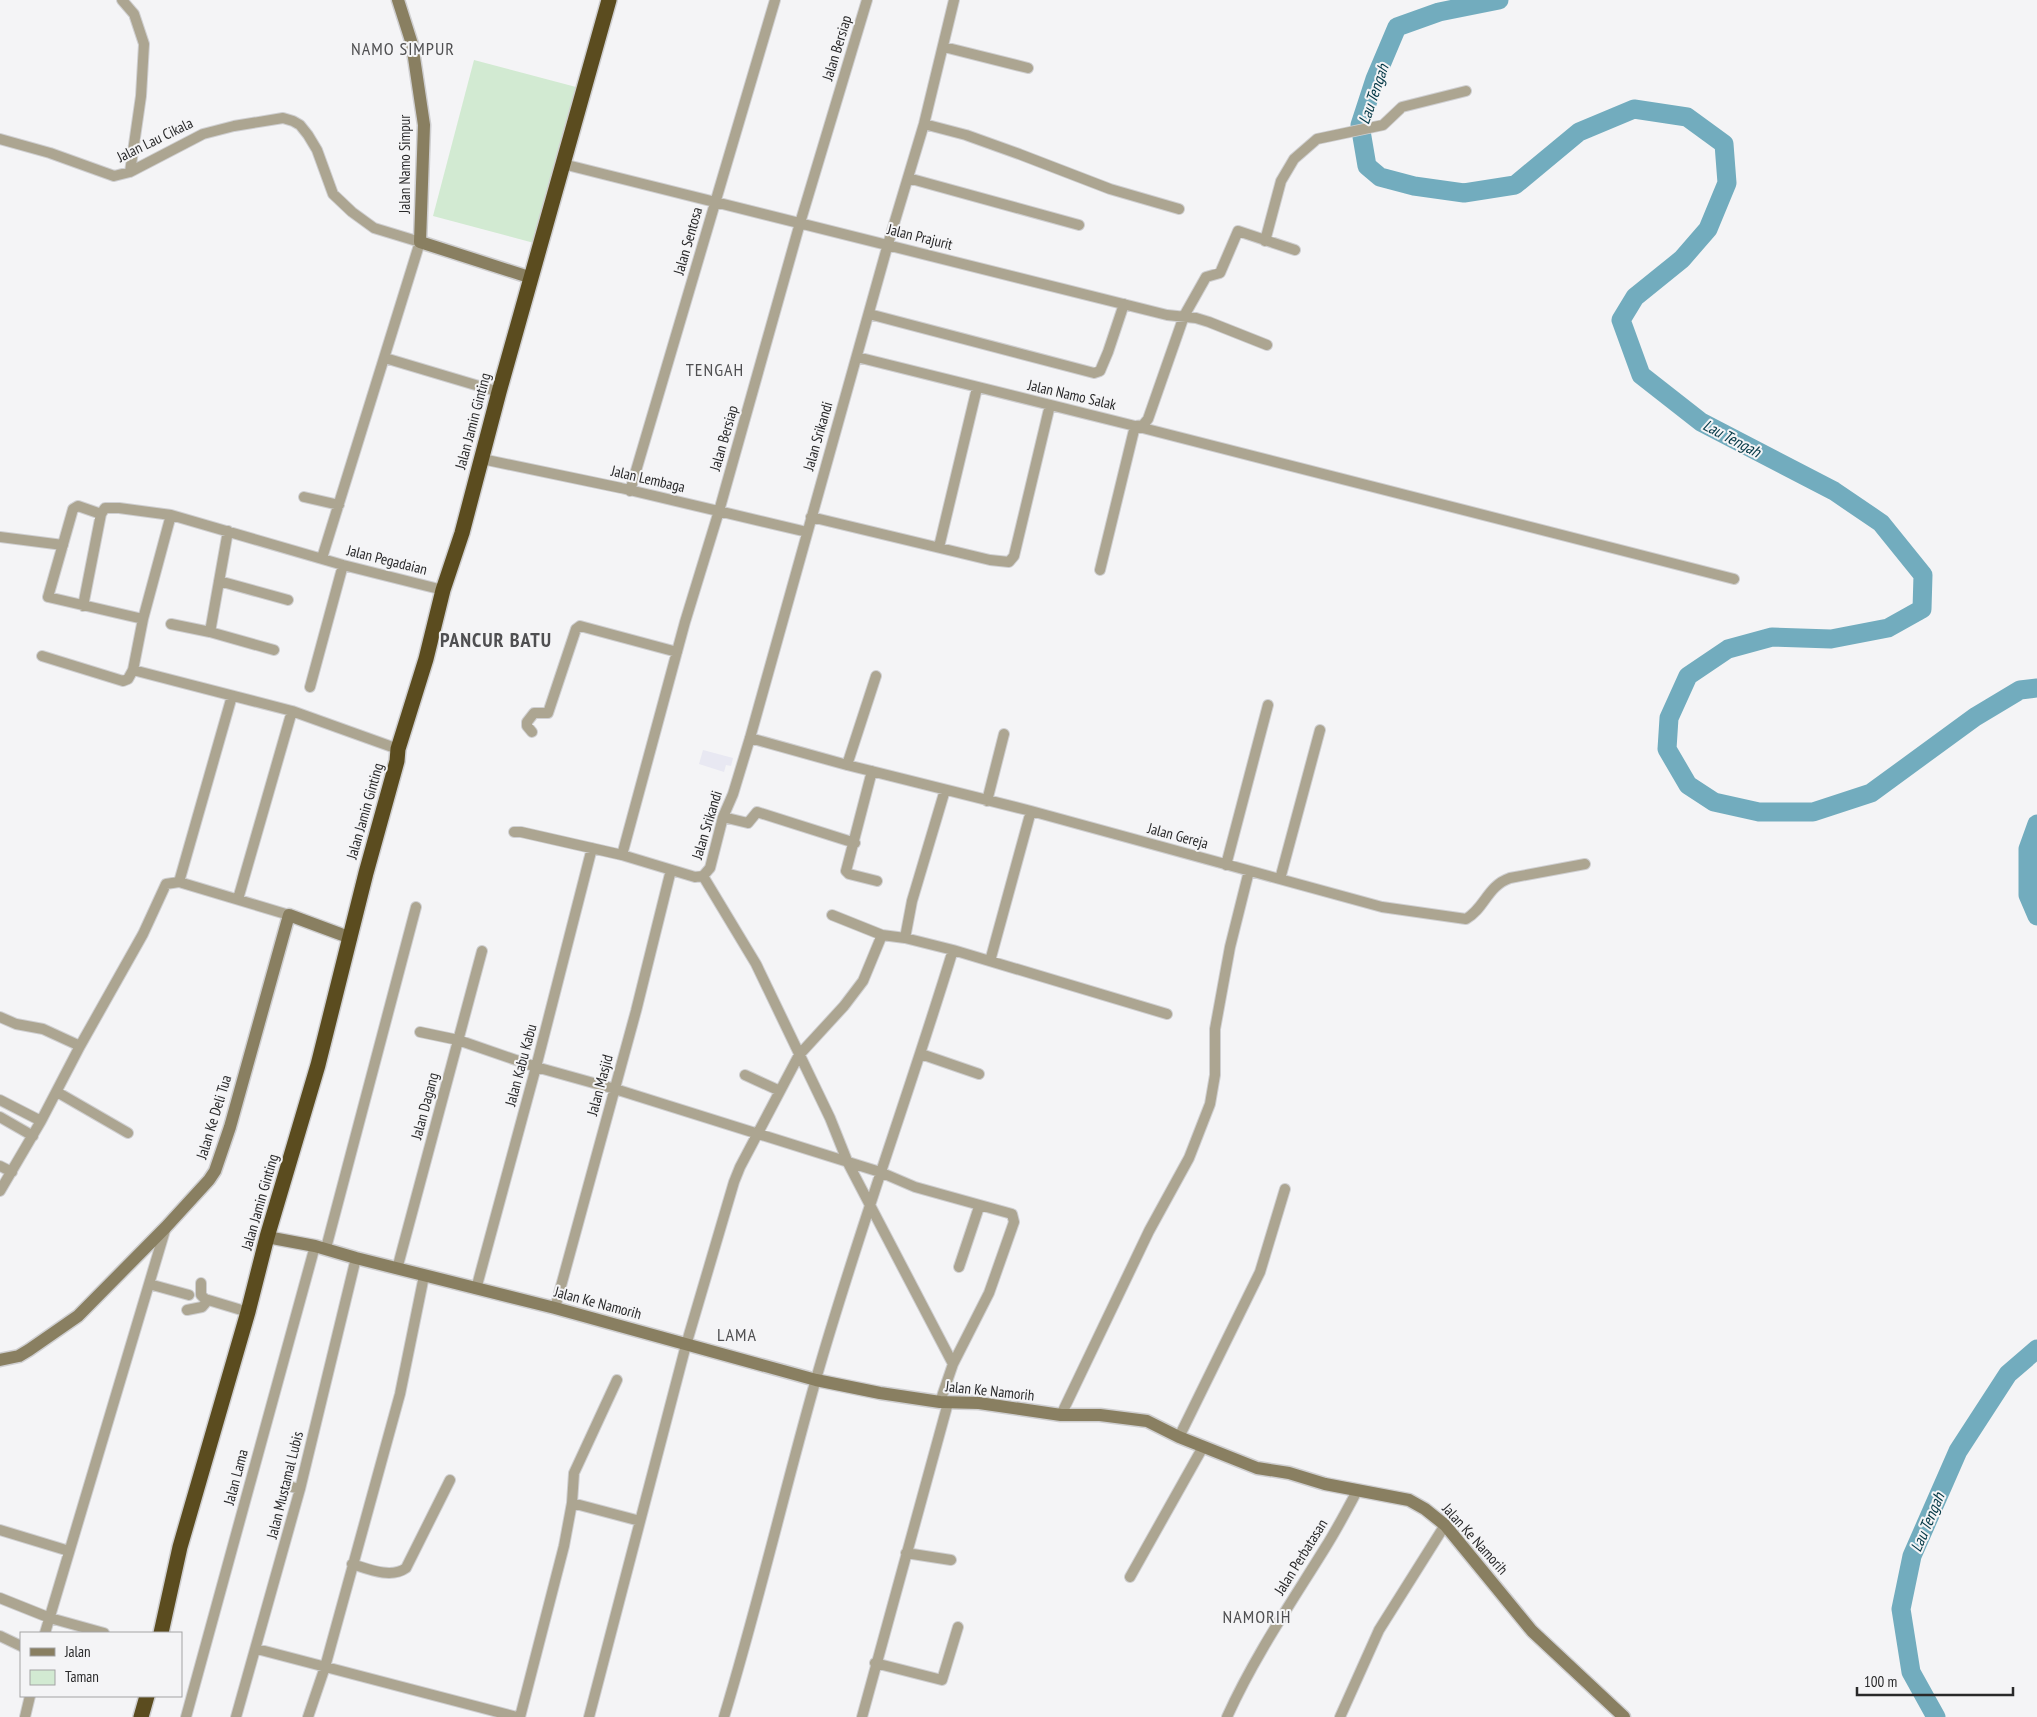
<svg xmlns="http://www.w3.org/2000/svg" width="2037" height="1717" font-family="'PT Sans Narrow',sans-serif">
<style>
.built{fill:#e8e8f2}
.green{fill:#d2ead2}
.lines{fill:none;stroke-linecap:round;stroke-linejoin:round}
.river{stroke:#72acbe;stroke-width:19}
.street-casing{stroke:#cfcfd1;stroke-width:12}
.secondary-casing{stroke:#cfcfd1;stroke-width:15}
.highway-casing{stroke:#cfcfd1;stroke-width:18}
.street{stroke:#aca591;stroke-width:10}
.secondary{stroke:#897f61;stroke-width:12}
.highway{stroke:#5b4c1f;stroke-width:15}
.labels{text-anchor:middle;stroke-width:4;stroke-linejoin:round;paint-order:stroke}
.street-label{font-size:15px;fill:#29292a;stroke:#f4f4f6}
.water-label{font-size:16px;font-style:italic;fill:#003644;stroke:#f4f4f6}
.quarter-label{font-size:18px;letter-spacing:1px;fill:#4f4f51;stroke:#f4f4f6}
.district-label{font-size:20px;font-weight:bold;letter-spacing:1px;fill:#4f4f51;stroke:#f4f4f6}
</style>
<rect width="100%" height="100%" fill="#f4f4f6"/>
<path class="built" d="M703 750 733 758 731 766 726 765 724 772 699 764Z"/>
<path class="green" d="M474 60 576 87 534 243 433 216Z"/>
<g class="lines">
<path class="river" d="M1499 0 1439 12 1397 27 1375 79 1360 125 1367 166 1380 177 1414 186 1464 193 1515 185 1579 132 1634 109 1687 117 1724 144 1727 183 1708 229 1682 259 1635 297 1621 320 1641 375 1701 422 1834 491 1881 523 1923 575 1922 609 1888 628 1831 639 1772 637 1728 649 1688 676 1669 718 1667 749 1688 785 1714 802 1759 812H1813L1871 793 1975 717 2020 690 2037 688
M2037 824 2028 849V895L2037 916
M1936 1717 1911 1672 1901 1609 1912 1556 1958 1451 2008 1374 2037 1349"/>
<g class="street-casing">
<path id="street" d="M122 0 134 14 144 44 141 96 130 172
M944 47 1028 68
M924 124 966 135 1019 154 1110 189 1179 209
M0 139 50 153 114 176 130 172 203 134 234 126 283 118 293 121 300 125 308 135 317 150 333 194 352 212 374 228 420 242 322 558
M563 164 1167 315 1196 318 1209 322 1267 345
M908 178 1079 225
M1265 241 1281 181 1294 159 1317 139 1383 125 1402 107 1466 91
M869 314 1094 373 1100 371 1108 352 1124 304
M857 357 1135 426 1734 579
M385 358 499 392
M1136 426 1143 425 1148 419 1184 316 1206 277 1220 273 1238 231 1295 250
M482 459 621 488 807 532
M630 491 775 0
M304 497 339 505
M101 514 78 506 73 509 48 597 143 619
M811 517 990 560 1009 562 1014 556 1050 405
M0 537 63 545
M939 547 977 388
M1100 570 1135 426
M219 581 288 600
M83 606 101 514 105 508H119L171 515
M171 624 210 632 274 650
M210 632 228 531
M42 656 123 681 128 679 133 670 143 619 171 515 343 565 443 590
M133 670 292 711 398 749
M310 687 343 565
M532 732 527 726V722L534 713H548L576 629 580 626 677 652
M750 738 847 765 1031 811 1382 907 1466 919C1485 908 1487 886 1510 878L1585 864
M847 765 876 676
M872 771 846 871 849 874 877 881
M987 801 1004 734
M723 817 748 823 757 812 855 843
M514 832H521L622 855 695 877 703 876 756 964 830 1118 848 1163 953 1364
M622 855 685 622 719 511 800 223 867 0
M1226 865 1268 705
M703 876 710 868 723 817 733 794 750 738 888 244 924 124 954 0
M1280 879 1320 730
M179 882 232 696
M238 899 292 711
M832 915 882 935 905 938 953 950 1167 1014
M905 938 912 901 945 790
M990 961 1031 811
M0 1017 16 1024 43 1029 80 1046
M420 1032 458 1040 536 1067 615 1089 880 1172 915 1187 1012 1214 1014 1222 989 1293 953 1364 940 1402
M921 1054 979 1074
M745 1075 780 1091
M57 1092 128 1133
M0 1100 41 1121
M0 1117 33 1136
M0 1166 12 1172
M0 1191 41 1121 80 1046 143 934 166 884 179 882 289 915
M326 1248 416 907
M959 1267 979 1207
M397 1269 482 951
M201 1283V1295L205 1299 248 1312
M149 1284 189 1295
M476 1289 536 1067 592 848
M555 1308 636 1011 671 870
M187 1310 202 1307 208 1300
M1061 1415 1149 1231 1189 1158 1210 1104 1215 1075V1029L1230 947 1249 871
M1179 1437 1260 1272 1285 1189
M288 1486 300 1489
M572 1503 640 1521
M0 1530 69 1551
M906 1553 951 1560
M352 1564C368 1569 391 1579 406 1568L450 1480
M1130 1577 1203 1447
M0 1598 50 1618 104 1633
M45 1633 166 1227
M0 1636 21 1646
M257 1649 517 1717
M875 1663 942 1680 958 1627
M25 1717 30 1696
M186 1717 315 1246
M236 1717 300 1489 356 1258
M308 1717 325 1667 400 1394 424 1276
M520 1717 564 1546 572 1503 574 1473 617 1380
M589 1717 686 1345 734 1182 740 1167 799 1055 844 1006 863 981 882 935
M724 1717C758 1605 784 1492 816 1379 857 1235 909 1094 953 950
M862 1717 948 1403
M1227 1717C1254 1657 1291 1603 1325 1548 1337 1529 1347 1510 1357 1491
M1340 1717 1379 1630 1445 1525"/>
</g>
<g class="secondary-casing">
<path id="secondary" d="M398 0 412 44 424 125 420 242 532 278
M267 1237 315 1246 356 1258 555 1308 816 1380 880 1393 940 1402 979 1403 1061 1415H1100L1147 1421 1179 1437 1257 1468 1289 1473 1325 1484 1409 1500 1425 1509 1445 1525 1532 1631 1624 1717
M0 1360 19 1356 29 1350 78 1316 166 1227 209 1180 215 1171 230 1127 289 915 351 938"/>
</g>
<g class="highway-casing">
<path id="highway" d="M161 1633 180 1547 248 1312 267 1237 318 1065 366 873 397 761 398 749 426 659 443 590 462 533 499 392 609 0
M141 1717 147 1696"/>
</g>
<use href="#street" class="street"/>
<use href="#secondary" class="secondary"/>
<use href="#highway" class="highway"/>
</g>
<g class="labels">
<g class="street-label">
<text transform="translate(837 48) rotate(-73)" y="5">Jalan Bersiap</text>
<text transform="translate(155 140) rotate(-26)" y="5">Jalan Lau Cikala</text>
<text transform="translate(405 164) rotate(-90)" y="5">Jalan Namo Simpur</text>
<text transform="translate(920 237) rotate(14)" y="5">Jalan Prajurit</text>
<text transform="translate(688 241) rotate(-74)" y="5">Jalan Sentosa</text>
<text transform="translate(1072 395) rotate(13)" y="5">Jalan Namo Salak</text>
<text transform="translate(473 421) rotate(-75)" y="5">Jalan Jamin Ginting</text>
<text transform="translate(818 436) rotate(-74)" y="5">Jalan Srikandi</text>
<text transform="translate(724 438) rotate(-74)" y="5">Jalan Bersiap</text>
<text transform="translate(648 479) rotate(13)" y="5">Jalan Lembaga</text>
<text transform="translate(387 560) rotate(14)" y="5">Jalan Pegadaian</text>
<text transform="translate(365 811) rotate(-74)" y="5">Jalan Jamin Ginting</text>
<text transform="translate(707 825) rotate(-73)" y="5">Jalan Srikandi</text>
<text transform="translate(1178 836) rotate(15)" y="5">Jalan Gereja</text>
<text transform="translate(521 1065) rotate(-75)" y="5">Jalan Kabu Kabu</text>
<text transform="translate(600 1085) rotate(-75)" y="5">Jalan Masjid</text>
<text transform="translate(425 1106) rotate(-75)" y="5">Jalan Dagang</text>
<text transform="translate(214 1117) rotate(-73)" y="5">Jalan Ke Deli Tua</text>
<text transform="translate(260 1202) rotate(-74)" y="5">Jalan Jamin Ginting</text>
<text transform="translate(598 1303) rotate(15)" y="5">Jalan Ke Namorih</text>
<text transform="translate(990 1391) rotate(6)" y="5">Jalan Ke Namorih</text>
<text transform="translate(236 1477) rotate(-75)" y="5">Jalan Lama</text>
<text transform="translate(285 1485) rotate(-76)" y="5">Jalan Mustamal Lubis</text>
<text transform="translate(1475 1539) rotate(48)" y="5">Jalan Ke Namorih</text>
<text transform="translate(1301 1557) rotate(-58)" y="5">Jalan Perbatasan</text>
</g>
<g class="water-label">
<text transform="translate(1373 94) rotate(-71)" y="6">Lau Tengah</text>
<text transform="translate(1732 438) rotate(28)" y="6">Lau Tengah</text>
<text transform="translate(1927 1522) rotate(-67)" y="6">Lau Tengah</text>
</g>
<g class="quarter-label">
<text x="403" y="55">NAMO SIMPUR</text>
<text x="715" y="376">TENGAH</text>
<text x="737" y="1341">LAMA</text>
<text x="1257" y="1623">NAMORIH</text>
</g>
<g class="district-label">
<text x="496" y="647">PANCUR BATU</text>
</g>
</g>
<rect x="20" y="1632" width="162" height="65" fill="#f4f4f6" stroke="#a3a3a4"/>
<rect x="30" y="1648" width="25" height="8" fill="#897f61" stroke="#a3a3a4"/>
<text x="65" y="1657" font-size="15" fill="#29292a">Jalan</text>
<rect x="30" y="1670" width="25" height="15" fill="#d2ead2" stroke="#a3a3a4"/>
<text x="65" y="1682" font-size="15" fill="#29292a">Taman</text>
<path d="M1857 1687v8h156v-8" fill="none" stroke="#29292a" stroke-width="2.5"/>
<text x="1864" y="1687" font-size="15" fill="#29292a" stroke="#f4f4f6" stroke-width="4" paint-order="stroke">100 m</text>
</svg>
